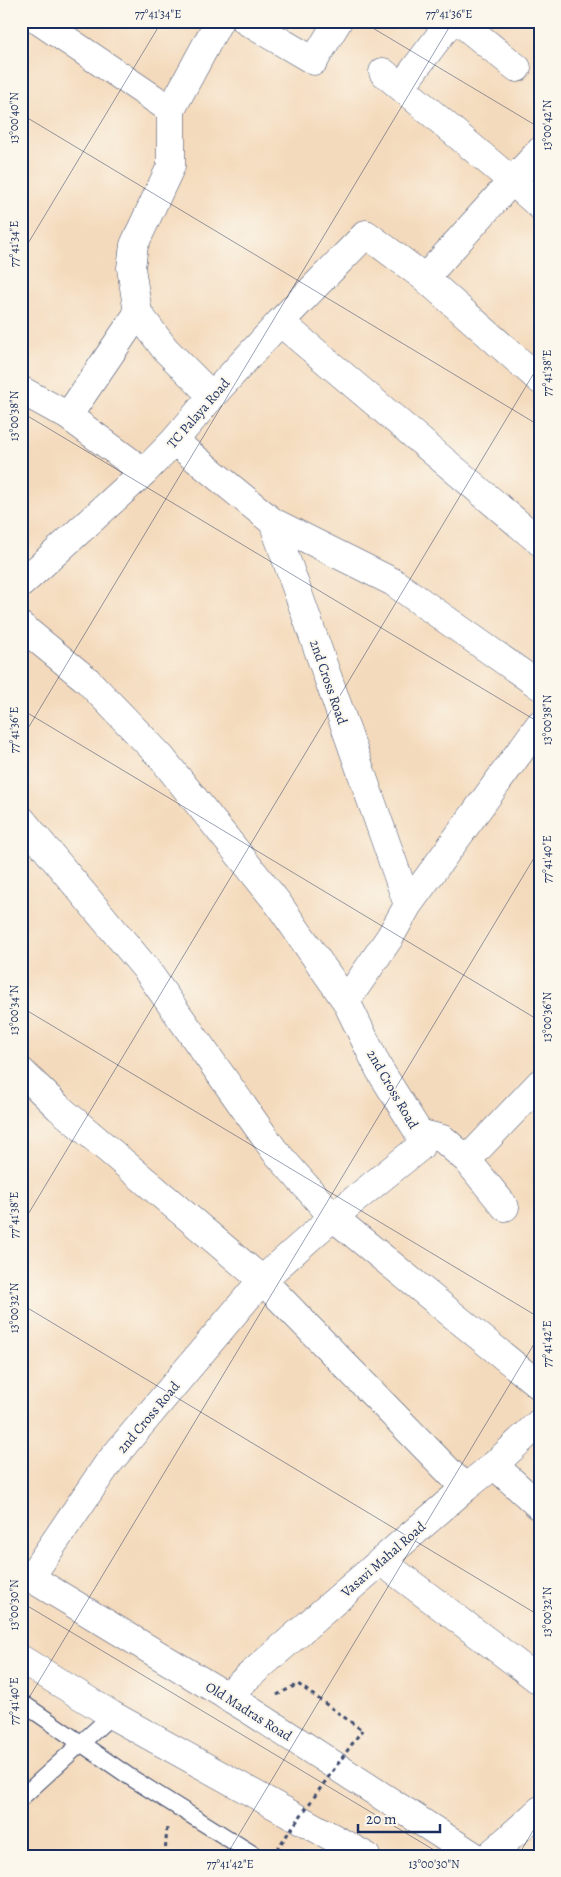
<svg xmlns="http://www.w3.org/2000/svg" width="561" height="1877" font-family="Alegreya,serif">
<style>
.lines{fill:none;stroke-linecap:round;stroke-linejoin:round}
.lane-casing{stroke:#3c496c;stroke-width:18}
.street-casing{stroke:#3c496c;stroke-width:29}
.secondary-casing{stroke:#3c496c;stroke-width:29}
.highway-casing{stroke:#3c496c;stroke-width:29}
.path{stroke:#3c496c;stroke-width:3;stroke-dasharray:4 4;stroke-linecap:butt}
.lane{stroke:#fff;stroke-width:16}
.street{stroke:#fff;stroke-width:28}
.secondary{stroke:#fff;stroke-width:28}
.highway{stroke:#fff;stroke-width:28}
.path-bridge{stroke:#3c496c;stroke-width:3;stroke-dasharray:4 4;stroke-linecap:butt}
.ticks{fill:none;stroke:#1b2f5e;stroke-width:1;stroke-opacity:0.45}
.labels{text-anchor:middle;stroke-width:4;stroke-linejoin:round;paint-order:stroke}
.street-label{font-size:14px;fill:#1b2f5e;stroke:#fbf7ec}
.neatline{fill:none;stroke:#1b2f5e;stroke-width:2}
.ticks-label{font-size:12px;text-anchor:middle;fill:#1b2f5e}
</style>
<rect width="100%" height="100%" fill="#fbf7ec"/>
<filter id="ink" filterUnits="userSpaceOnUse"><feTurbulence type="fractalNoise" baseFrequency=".02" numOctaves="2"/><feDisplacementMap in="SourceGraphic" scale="10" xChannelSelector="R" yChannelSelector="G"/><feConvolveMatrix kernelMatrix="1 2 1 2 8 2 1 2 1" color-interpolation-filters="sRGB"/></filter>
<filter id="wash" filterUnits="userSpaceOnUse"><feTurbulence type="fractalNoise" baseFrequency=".0096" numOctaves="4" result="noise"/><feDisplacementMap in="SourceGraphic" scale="20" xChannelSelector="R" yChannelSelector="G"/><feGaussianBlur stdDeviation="1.12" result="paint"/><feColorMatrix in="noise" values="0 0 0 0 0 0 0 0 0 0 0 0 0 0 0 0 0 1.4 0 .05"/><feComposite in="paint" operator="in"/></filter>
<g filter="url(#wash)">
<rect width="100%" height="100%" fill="#f4dabc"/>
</g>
<g filter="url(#ink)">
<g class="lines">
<g class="lane-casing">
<path id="lane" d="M21 1702 130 1777 256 1856
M21 1798 112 1715"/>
</g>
<g class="street-casing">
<path id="street" d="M39 21 171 110V166L134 245 131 268 138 313 165 349 212 396
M246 21 314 61 338 21
M459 21 517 68
M383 72 512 181 540 151
M401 87 451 21
M171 110 219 21
M425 278 540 380
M280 322 540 542
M21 390 68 416 144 472
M68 416 138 313
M174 441 273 522 393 582 540 686
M21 584 144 472 174 441 212 396 280 322 366 234 425 278 512 181 540 206
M21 626 87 680 161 757 277 902 346 1001
M21 819 146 969 274 1150 333 1217 540 1386
M408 905 540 724
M21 1071 58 1107 262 1280 465 1488
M419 1133 443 1139 467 1160 505 1207
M467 1160 540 1083
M494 1465 540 1507
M381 1561 540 1681
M30 1578 107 1465 262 1280 333 1217 420 1147 419 1133 379 1069 346 1001 390 937 408 905 273 522
M489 1856 540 1810"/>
</g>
<g class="secondary-casing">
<path id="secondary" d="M226 1696 465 1488 494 1465 540 1422"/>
</g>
<g class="highway-casing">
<path id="highway" d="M21 1572 248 1709 474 1856
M21 1659 112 1715 366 1856"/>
</g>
<path class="path" d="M277 1695 298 1684 362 1730
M165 1856 167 1826"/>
<use href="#lane" class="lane"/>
<use href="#street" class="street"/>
<use href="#secondary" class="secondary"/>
<use href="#highway" class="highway"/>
<path class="path-bridge" d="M272 1856 362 1730"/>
</g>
</g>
<path class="ticks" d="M361 21 540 128M21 114 540 426M21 255 162 21M21 412 540 723M21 709 540 1021M21 740 453 21M21 1007 540 1318M21 1226 540 363M21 1304 540 1616M21 1602 444 1856M21 1711 540 848M226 1856 540 1334M518 1856 540 1819"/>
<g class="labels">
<g class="street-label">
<text transform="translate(198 413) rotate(-49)" y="5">TC Palaya Road</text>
<text transform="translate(329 682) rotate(71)" y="5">2nd Cross Road</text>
<text transform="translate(393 1089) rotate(60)" y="5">2nd Cross Road</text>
<text transform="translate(148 1417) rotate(-50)" y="5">2nd Cross Road</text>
<text transform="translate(383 1559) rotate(-41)" y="5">Vasavi Mahal Road</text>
<text transform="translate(249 1711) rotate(32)" y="5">Old Madras Road</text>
</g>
</g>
<rect width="561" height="1877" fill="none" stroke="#fbf7ec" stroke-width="55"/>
<path d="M358 1824v8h82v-8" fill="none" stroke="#1b2f5e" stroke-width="2.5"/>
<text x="366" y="1824" font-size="15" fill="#1b2f5e" stroke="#fbf7ec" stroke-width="4" paint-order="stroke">20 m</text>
<rect x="28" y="28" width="506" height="1822" class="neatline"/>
<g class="ticks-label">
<text x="158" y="18">77°41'34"E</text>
<text x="449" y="18">77°41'36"E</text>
<text transform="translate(14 118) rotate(-90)" y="4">13°00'40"N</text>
<text transform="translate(547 125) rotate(-90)" y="4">13°00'42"N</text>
<text transform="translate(14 244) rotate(-90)" y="4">77°41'34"E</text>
<text transform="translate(547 373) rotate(-90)" y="4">77°41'38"E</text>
<text transform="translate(14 416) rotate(-90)" y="4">13°00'38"N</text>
<text transform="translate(547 720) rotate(-90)" y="4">13°00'38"N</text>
<text transform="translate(14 730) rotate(-90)" y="4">77°41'36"E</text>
<text transform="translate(547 859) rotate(-90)" y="4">77°41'40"E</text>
<text transform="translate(14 1010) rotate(-90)" y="4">13°00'34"N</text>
<text transform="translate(547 1017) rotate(-90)" y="4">13°00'36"N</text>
<text transform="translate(14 1215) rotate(-90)" y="4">77°41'38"E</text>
<text transform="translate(14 1308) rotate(-90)" y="4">13°00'32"N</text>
<text transform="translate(547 1344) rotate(-90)" y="4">77°41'42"E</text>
<text transform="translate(14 1605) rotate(-90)" y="4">13°00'30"N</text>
<text transform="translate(547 1612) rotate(-90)" y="4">13°00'32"N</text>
<text transform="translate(14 1701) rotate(-90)" y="4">77°41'40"E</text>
<text x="230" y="1868">77°41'42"E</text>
<text x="434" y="1868">13°00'30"N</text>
</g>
</svg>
